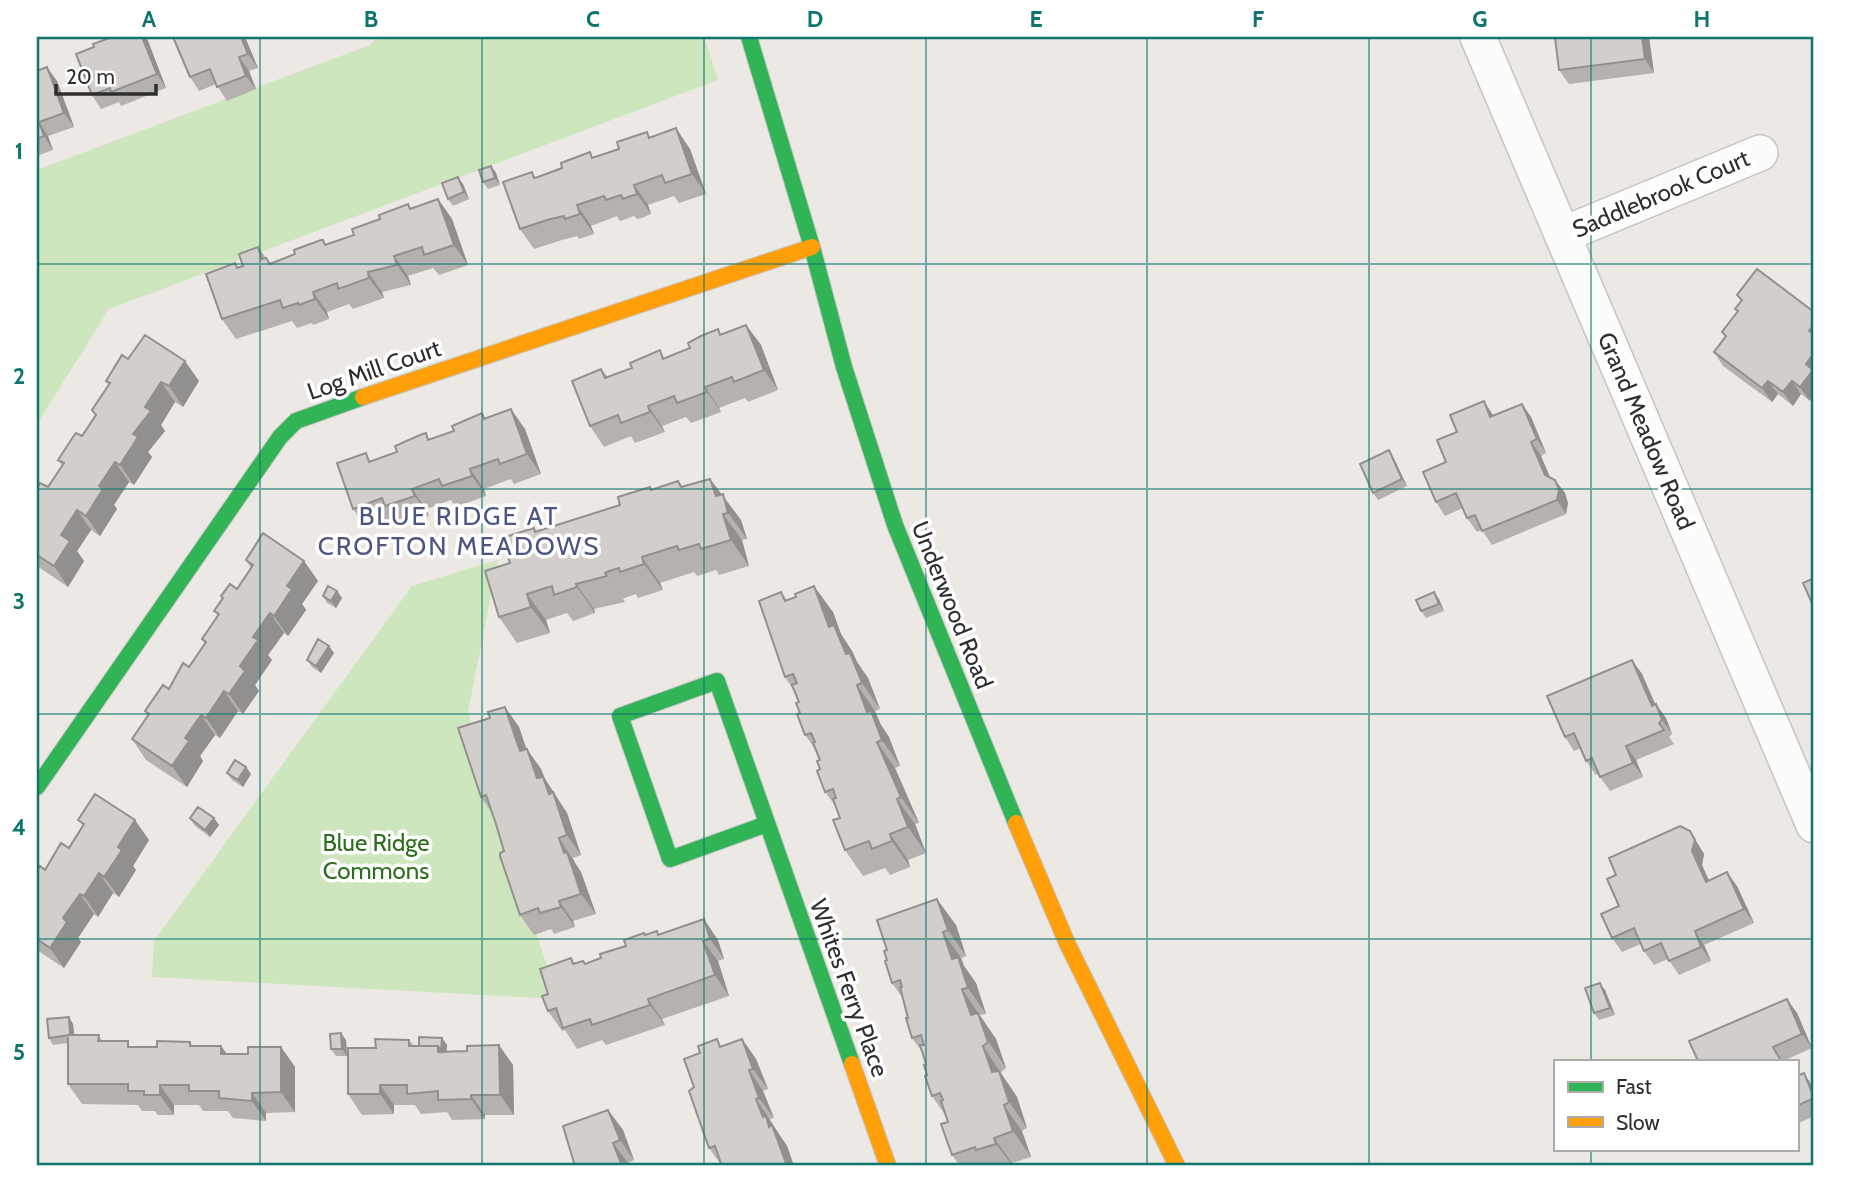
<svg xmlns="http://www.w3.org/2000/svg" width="1851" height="1203" font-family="Cabin,sans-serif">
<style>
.green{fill:#cee6be}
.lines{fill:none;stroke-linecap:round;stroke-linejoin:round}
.street-casing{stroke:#c5c4c5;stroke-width:38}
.fast-casing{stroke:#c5c4c5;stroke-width:18}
.slow-casing{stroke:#c5c4c5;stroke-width:18}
.street{stroke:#fcfcfb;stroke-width:35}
.fast{stroke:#30b455;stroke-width:16}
.slow{stroke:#ff9f0a;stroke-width:16}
.wall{fill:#b4b1af}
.shaded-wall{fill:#92908e}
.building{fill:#d1cecb;stroke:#92908e;stroke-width:2}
.grid{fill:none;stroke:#0f766e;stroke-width:2;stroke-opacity:0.55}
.labels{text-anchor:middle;stroke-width:7;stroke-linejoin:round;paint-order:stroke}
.street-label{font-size:24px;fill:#2e2e2e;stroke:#fff}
.park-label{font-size:24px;fill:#2c6e1b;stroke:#fff}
.neighbourhood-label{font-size:26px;letter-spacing:2px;fill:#4d5680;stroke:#fff}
.neatline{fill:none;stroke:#0f766e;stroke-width:2.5}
.grid-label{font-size:23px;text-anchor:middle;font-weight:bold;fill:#0f766e}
</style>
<rect width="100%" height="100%" fill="#ece8e4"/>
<path class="green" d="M377 37H704L718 80 109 309 37 424V170L370 45Z
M498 560 468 712 557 999 152 977 154 941 412 586Z"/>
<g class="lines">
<g class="street-casing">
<path id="street" d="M1478 37 1814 825
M1562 235 1760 153"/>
</g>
<g class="fast-casing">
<path id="fast" d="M749 37 812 247 844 367 895 525 1016 823
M37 787 280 437 296 421 363 397
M767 824 670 859 620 716 717 681 852 1064"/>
</g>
<g class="slow-casing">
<path id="slow" d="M363 397 812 247
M1016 823 1067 943 1177 1166
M852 1064 888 1166"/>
</g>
<use href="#street" class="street"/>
<use href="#fast" class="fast"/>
<use href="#slow" class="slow"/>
</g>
<path class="wall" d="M112 37H146L148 41 166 88 121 106 119 102 101 109 92 95 94 47Z
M173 37H245L258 68 249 71 256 89 227 101 216 84 199 91 190 77Z
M1555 37H1649L1654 73 1569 84 1559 70Z
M37 71 57 81 74 127 48 136 53 150 37 156Z
M690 149 706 194 679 203 674 196 648 205 651 214 642 218 637 219 634 216 620 221 617 216 591 226 594 234 579 239 577 236 562 240 534 249 520 229 536 178 594 158Z
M491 166 496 173 500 185 488 189 483 182Z
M463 184 469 199 453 206 448 199Z
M438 199 452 219 468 265 439 275 433 268 408 276 411 285 382 292 384 298 353 309 349 304 327 312 329 319 313 325 312 323 297 328 292 321 236 339 222 319 238 267 243 266 258 247 270 263 354 235 411 208Z
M1757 269 1810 401 1801 394 1793 406 1778 394 1772 402 1723 366 1714 352 1725 337 1722 332 1737 312 1735 309 1741 301 1737 295Z
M746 325 761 345 778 390 748 402 745 398 719 408 721 412 691 423 686 417 662 426 665 432 635 443 631 436 604 447 590 426 601 369 608 377 665 358Z
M128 359 199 381 183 407 175 402 161 425 165 431 148 452 152 457 134 485 129 482 114 505 117 509 100 536 91 530 77 551 84 561 68 587 37 566V488L48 487 62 465 58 460 82 436 95 415 109 385 106 381Z
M1522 404 1531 417 1546 453 1541 456 1550 477 1555 480 1565 493 1568 503 1566 514 1492 545 1482 530 1477 532 1467 518 1463 508 1445 516 1436 502 1446 462 1494 415Z
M482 413 486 418 525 429 541 474 514 484 511 479 484 489 486 496 456 507 451 500 429 508 426 509 429 516 399 526 395 519 367 529 353 509 372 461 454 431Z
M1393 457 1407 486 1378 500 1373 493Z
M710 479 741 520 747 539 742 540 749 566 719 575 716 570 697 576 694 572 660 583 663 590 638 598 636 594 627 597 623 599 625 602 594 609 595 613 573 621 567 613 546 620 550 633 517 643 499 617 510 563 534 528 536 532 620 505 652 490 678 481 682 486Z
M246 560 304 561 318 581 302 604 306 610 288 636 284 633 268 655 272 660 255 685 259 691 243 714 238 711 220 738 215 735 200 756 203 761 187 787 146 760 132 739 148 715 145 711 169 689 189 667 205 644 202 639 218 616 214 611 223 599 221 596 237 589 251 568Z
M337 591 342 598 336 608 327 603 323 596Z
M781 592 787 600 833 612 841 634 852 651 857 662 868 678 880 709 875 711 881 725 889 737 900 766 895 768 919 823 915 824 926 853 908 860 910 867 890 875 885 868 863 876 845 850 840 818 837 808 825 792 820 769V760L816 750 805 735 799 702 794 691 785 677Z
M1439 599 1444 611 1426 618 1421 611Z
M334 653 321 673 312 667 307 660Z
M1632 660 1642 674 1655 704 1666 718 1672 734 1669 737 1674 744 1636 760 1643 777 1610 791 1598 774 1596 775 1586 761 1581 748 1574 751 1565 737Z
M505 707 519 727 526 749 541 769 545 779 567 813 581 855 573 858 575 863 581 872 596 914 573 921 575 927 554 934 551 929 534 935 520 915 504 851 492 813 481 797 490 718Z
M246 767 251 774 243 787 232 780 227 773Z
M190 818H214L219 825 210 837 195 826Z
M78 820 149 840 133 866 136 870 119 897 113 893 98 917 94 914 78 938 81 942 64 968 37 950V871L45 870 69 848 83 826Z
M1690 831 1704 854 1702 865 1709 881 1737 886 1754 923 1704 945 1711 961 1679 975 1668 959 1654 965 1644 951 1641 944 1622 952 1612 938 1619 906 1616 875Z
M956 925 966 956 961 958 964 966 976 983 986 1014 980 1015 981 1018 996 1039 1006 1068 1001 1072 1003 1077 1017 1097 1027 1128 1022 1131 1031 1157 1012 1163 1013 1166H960L952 1155 948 1122 946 1116 932 1096 927 1075 926 1064 923 1053 912 1038 902 997 892 983 887 960V950Z
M657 931 659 935 718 940 724 959 718 961 729 996 662 1019 665 1025 662 1026 606 1045 602 1040 577 1049 565 1030 562 1031 548 1011V994L571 958 575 964 583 961 585 964 601 958 626 946 644 933 646 935Z
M1605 990 1615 1015 1599 1020 1594 1013Z
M1797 1013 1812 1048 1783 1061H1698Z
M73 1024 74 1035H99L102 1041 133 1047H157L190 1042 193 1046H221L227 1054H248L281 1047 295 1067V1112L266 1113V1121L233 1118 228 1111H203L199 1105H174V1115H158L155 1111H142L138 1105 82 1104 68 1084V1043L53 1045 49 1038Z
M442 1038 447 1045V1051L513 1065 514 1115H485V1119L452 1120 447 1112 421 1114 415 1105H394V1114L362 1115 348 1094 409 1040 414 1046H419Z
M742 1039 756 1059 768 1089 763 1091 774 1118 770 1119 773 1126 787 1146 794 1166H722L709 1148 694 1087 721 1046Z
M346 1040 347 1056H336L331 1049Z
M1804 1073 1814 1089V1116L1797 1124V1076Z
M608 1110 623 1130 634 1160 628 1163 629 1166H575Z"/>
<path class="shaded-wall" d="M142 37H146L148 41 166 88 157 74Z
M241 37H245L258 68 248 54Z
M1642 37H1649L1654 73 1645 59Z
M239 57 249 71 256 89 246 76Z
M47 67 57 81 74 127 64 113Z
M39 122 48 136 53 150 44 136Z
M676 128 690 149 706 194 692 174Z
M491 166 496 173 500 185 495 178Z
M458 177 463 184 469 199 464 192Z
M634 185 648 205 651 214 637 194Z
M438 199 452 219 468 265 454 245Z
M577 205 591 226 594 234 580 214Z
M394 256 408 276 411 285 397 265Z
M368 272 382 292 384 298 369 278Z
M313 292 327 312 329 319 315 299Z
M1814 324V338L1809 331Z
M746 325 761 345 778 390 764 370Z
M1814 353V395L1810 401 1800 387 1806 364Z
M185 361 199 381 183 407 169 386Z
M1768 381 1778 394 1772 402 1762 388Z
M1792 381 1801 394 1793 406 1783 392Z
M161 382 175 402 161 425 165 431 148 452 152 457 134 485 120 465 145 407Z
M705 387 719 408 721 412 707 392Z
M1484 401 1493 415 1500 431 1490 417Z
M1522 404 1531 417 1546 453 1537 439Z
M648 406 662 426 665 432 650 412Z
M511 409 525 429 541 474 527 454Z
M1531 442 1541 456 1555 489 1545 475Z
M1389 450 1393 457 1407 486 1402 479Z
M115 462 129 482 114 505 117 509 100 536 86 516 99 486Z
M470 469 484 489 486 496 472 476Z
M710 479 741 520 747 539 716 496Z
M1555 480 1565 493 1568 503 1566 514 1557 500Z
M412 489 426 509 429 516 415 496Z
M77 510 91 530 77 551 84 561 68 587 54 566 61 535Z
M723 514 742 540 749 566 731 540Z
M642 557 660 583 663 590 644 564Z
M304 561 318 581 302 604 306 610 288 636 274 616 287 586Z
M576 584 594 609 595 613 577 587Z
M814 586 833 612 841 634 852 651 857 662 868 678 880 709 862 683 829 627Z
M337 591 342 598 336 608 331 601Z
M1434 592 1439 599 1444 611 1439 604Z
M527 594 546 620 550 633 531 607Z
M270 613 284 633 268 655 272 660 255 685 259 691 243 714 229 694 253 637Z
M329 646 334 653 321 673 316 666Z
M1632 660 1642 674 1662 720 1652 706Z
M857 685 875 711 881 725 889 737 900 766 882 740 867 712Z
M224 691 238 711 220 738 206 718Z
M1656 704 1666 718 1672 734 1662 720Z
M505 707 519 727 534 771 520 751Z
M201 715 215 735 200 756 203 761 187 787 172 766 185 738Z
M877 742 895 768 919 823 901 797Z
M1626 746 1636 760 1643 777 1633 763Z
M527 749 541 769 545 779 567 813 581 855 567 835 537 778Z
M246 767 251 774 243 787 238 780Z
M897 799 915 824 926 853 908 827Z
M214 818 219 825 210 837 205 830Z
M135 820 149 840 133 866 136 870 119 897 104 877 118 847Z
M1690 831 1704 854 1702 865 1716 896 1706 882 1692 851Z
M890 834 908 860 910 867 892 841Z
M559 838 581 872 596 914 581 894 564 853Z
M1727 872 1737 886 1754 923 1744 909Z
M99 873 113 893 98 917 84 896Z
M80 894 94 914 78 938 81 942 64 968 50 948 63 918Z
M937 899 956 925 966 956 948 930Z
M559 901 573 921 575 927 561 907Z
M704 919 718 940 724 959 710 939Z
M1695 931 1704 945 1711 961 1701 947Z
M943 932 961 958 964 966 976 983 986 1014 968 988 952 959Z
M703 941 718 961 729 996 715 975Z
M1600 983 1605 990 1615 1015 1610 1008Z
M962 989 996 1039 1006 1068 971 1015Z
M648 999 662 1019 665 1025 650 1005Z
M1787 999 1797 1013 1812 1048 1802 1034Z
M69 1017 73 1024 75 1043 70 1036Z
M341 1033 346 1040 347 1056 342 1049Z
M442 1038 447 1045 446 1058 438 1052V1046Z
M742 1039 756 1059 768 1089 753 1069Z
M499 1045 513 1065 514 1115 500 1095Z
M221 1046 235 1066 221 1054Z
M983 1046 1017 1097 1027 1128 1009 1102 992 1072Z
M281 1047 295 1067V1112L281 1092Z
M749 1070 763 1091 774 1118 759 1098Z
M1804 1073 1813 1087 1814 1097Z
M160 1085 174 1105V1115L160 1095Z
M380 1085 394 1105V1114L380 1094Z
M252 1093 266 1113V1121L252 1101Z
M471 1095 485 1115V1119L471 1099Z
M756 1099 787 1146 794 1166H787L763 1117Z
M1004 1105 1022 1131 1031 1157 1013 1131Z
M608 1110 623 1130 634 1160 620 1140Z
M994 1138 1012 1163 1013 1166 996 1144Z
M613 1143 628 1163 629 1166H622Z"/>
<path class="building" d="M112 37H142L157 74 111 92 110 88 92 95 76 54 94 47 93 44Z
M173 37H241L248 54 239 57 246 76 217 87 210 69 190 77Z
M1555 37H1642L1645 59 1559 70Z
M47 67 64 113 39 122 44 136 37 139V71Z
M676 128 692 174 665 183 662 175 634 185 637 194 628 197 623 199 621 195 606 200 604 196 577 205 580 214 565 219 564 216 547 220 520 229 503 182 532 172 534 178 538 177 562 168 561 163 590 152 592 158 619 149 617 142 647 132 649 138Z
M491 166 495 178 483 182 479 170Z
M458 177 464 192 448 199 442 183Z
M438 199 454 245 424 255 422 247 394 256 397 265 368 272 369 278 338 289 337 283 313 292 315 299 299 305 298 303 283 308 280 300 222 319 206 274 235 263 237 268 243 266 239 254 258 247 262 259 266 258 270 264 295 254 294 250 321 240H323L325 245 354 235 352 229 380 219 379 215 408 204 410 209Z
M1757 269 1814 312V324L1809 331 1814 334V353L1806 364 1813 370 1800 387 1792 381 1783 392 1768 381 1762 388 1714 352 1726 336 1722 332 1738 311 1735 309 1742 300 1737 295Z
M746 325 764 370 734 382 732 377 705 387 707 392 677 403 674 396 648 406 650 412 621 423 618 415 590 426 572 381 601 369 605 378 632 368 630 363 660 350 663 359 690 348 688 343 701 336 718 329 720 335Z
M145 335 185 361 169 386 161 382 145 407 151 411 133 434 138 437 120 465 115 462 99 486 103 489 86 516 77 510 61 535 70 541 54 566 37 555V488L40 483 48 487 64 463 58 460 73 437 76 433 82 436 96 415 92 410 110 383 106 381 122 355 128 359Z
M1484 401 1490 417 1522 404 1537 439 1531 442 1545 475 1555 480 1559 490 1557 500 1482 531 1475 515 1467 518 1456 493 1436 502 1423 472 1446 462 1437 440 1457 432 1450 415Z
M511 409 527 454 500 464 498 459 470 469 472 476 442 486 439 479 415 488 412 489 415 496 385 506 382 498 353 509 337 463 366 453 369 462 397 452 395 446 420 435 426 433 428 440 454 431 452 426 482 413 484 419Z
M1389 450 1402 479 1373 493 1360 464Z
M710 479 716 496 723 494 728 513 723 514 731 540 701 549 699 544 679 550 677 546 642 557 644 564 620 572 619 568 609 571 605 573 607 576 576 584 577 587 554 595 552 586 527 594 531 607 499 617 485 571 510 563 502 538 534 528 535 532 620 505 618 497 650 487 651 490 678 481 681 487Z
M263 533 304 561 287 586 292 589 274 616 270 613 253 637 258 640 240 666 245 671 229 694 224 691 206 718 201 715 185 738 189 741 172 766 132 739 149 714 145 711 163 685 169 689 183 663 189 667 206 642 202 639 219 614 214 611 223 598 221 596 230 584 237 589 253 565 246 560Z
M1814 578V608L1803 583Z
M328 586 337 591 331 601 323 596Z
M814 586 829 627 834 625 846 654 850 653 862 683 857 685 867 712 871 711 882 740 877 742 901 797 897 799 908 827 890 834 892 841 872 849 869 841 845 850 833 820 840 818 833 799 836 798 833 789 825 792 817 771 820 769 817 761 820 760 813 743 815 742 811 733 805 735 797 714 800 713 796 703 799 702 792 685 797 683 793 674 785 677 759 601 781 592 785 601 796 597 795 594Z
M1434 592 1439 604 1421 611 1416 600Z
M318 639 329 646 316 666 307 660Z
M1632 660 1652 706 1656 704 1662 720 1659 723 1664 730 1626 746 1633 763 1600 777 1592 758 1586 761 1574 733 1565 737 1547 696Z
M505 707 520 751 527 749 537 778 543 777 549 794 553 792 567 835 559 838 564 853 567 852 581 894 559 901 561 907 540 913 538 908 520 915 500 856V853L504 851 496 824 486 795 481 797 458 728 490 718 488 712Z
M235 760 246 767 238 780 227 773Z
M95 794 135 820 118 847 122 850 104 877 99 873 84 896 80 894 63 918 67 922 50 948 37 939V871L40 866 45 870 61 843 69 848 84 824 78 820Z
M198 807 214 818 205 830 190 818Z
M1680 826 1690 831 1695 840 1692 851 1706 882 1727 872 1744 909 1695 931 1701 947 1669 961 1661 943 1644 951 1634 928 1612 938 1601 914 1619 906 1607 879 1616 875 1609 858Z
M937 899 948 930 943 932 952 959 958 957 968 988 962 989 971 1015 978 1013 988 1042 983 1046 992 1072 999 1071 1009 1102 1004 1105 1013 1131 994 1138 996 1144 976 1150 975 1147 952 1155 941 1124 948 1122 941 1101 943 1100 940 1093 932 1096 925 1076 927 1075 924 1065 926 1064 920 1045H924L921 1035 912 1038 906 1018H908L900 987H902L900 980 892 983 885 961 887 960 884 951 887 950 877 920Z
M704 919 710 939 703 941 715 975 648 999 650 1005 592 1025 590 1019 563 1028 556 1008 548 1011 542 996 548 994 540 969 571 958 573 964 583 961 585 964 601 958 600 954 626 946 624 940 644 933 645 935 657 931 658 935Z
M1600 983 1610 1008 1594 1013 1585 988Z
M1787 999 1802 1034 1773 1047 1781 1061H1698L1689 1041Z
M69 1017 70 1035 49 1038 47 1019Z
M341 1033 342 1049H331L330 1034Z
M68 1035H99L98 1041H128V1047H157V1041L190 1042V1046H221V1054H248V1047H281V1092L252 1093V1101L219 1098V1091H189V1085H160V1095H144V1091H128V1084H68Z
M419 1037 442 1038 441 1051 438 1046H419Z
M375 1039 409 1040V1046H438V1052L467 1051V1046L499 1045 500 1095H471V1099L438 1100V1091L407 1094V1085H380V1094H348V1048H376Z
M717 1039 720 1047 742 1039 753 1069 749 1070 759 1098 756 1099 761 1112 763 1117 766 1116 769 1127 772 1125 787 1166H722L715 1146 709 1148 689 1091 694 1087 684 1059 700 1053 698 1046Z
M1804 1073 1814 1098 1797 1106V1076Z
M608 1110 620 1140 613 1143 622 1166H575L563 1126Z"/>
<path class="grid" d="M260 37V1166M482 37V1166M704 37V1166M926 37V1166M1147 37V1166M1369 37V1166M1591 37V1061M37 264H1814M37 489H1814M37 714H1814M37 939H1814M1591 1149V1166"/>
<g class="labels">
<g class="street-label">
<text transform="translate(1661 194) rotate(-23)" y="8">Saddlebrook Court</text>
<text transform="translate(374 370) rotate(-19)" y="8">Log Mill Court</text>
<text transform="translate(1646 431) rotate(67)" y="8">Grand Meadow Road</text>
<text transform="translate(952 605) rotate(68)" y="8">Underwood Road</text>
<text transform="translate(849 988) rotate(70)" y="8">Whites Ferry Place</text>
</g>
<g class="park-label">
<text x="376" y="851">Blue Ridge<tspan x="376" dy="28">Commons</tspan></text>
</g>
<g class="neighbourhood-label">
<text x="459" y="525">BLUE RIDGE AT<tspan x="459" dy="30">CROFTON MEADOWS</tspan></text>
</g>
</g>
<rect width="1851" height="1203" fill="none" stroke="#ffffff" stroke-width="77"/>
<rect x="1554" y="1060" width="245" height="91" fill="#ffffff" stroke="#ababab" stroke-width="2"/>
<rect x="1568" y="1082" width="35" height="10" fill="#30b455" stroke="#ababab" stroke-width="2"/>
<text x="1616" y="1094" font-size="21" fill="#2e2e2e">Fast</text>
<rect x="1568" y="1117" width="35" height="10" fill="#ff9f0a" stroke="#ababab" stroke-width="2"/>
<text x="1616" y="1130" font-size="21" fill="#2e2e2e">Slow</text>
<path d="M56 84v10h100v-10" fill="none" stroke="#2e2e2e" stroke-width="3.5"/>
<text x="66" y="84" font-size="21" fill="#2e2e2e" stroke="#ffffff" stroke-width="5" paint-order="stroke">20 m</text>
<rect x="38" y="38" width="1774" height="1126" class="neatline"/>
<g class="grid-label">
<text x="149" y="27">A</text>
<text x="371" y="27">B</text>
<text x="593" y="27">C</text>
<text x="815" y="27">D</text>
<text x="1036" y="27">E</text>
<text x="1258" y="27">F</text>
<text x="1480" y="27">G</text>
<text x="1702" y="27">H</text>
<text x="19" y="159">1</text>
<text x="19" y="384">2</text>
<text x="19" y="609">3</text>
<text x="19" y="835">4</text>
<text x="19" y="1060">5</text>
</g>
</svg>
